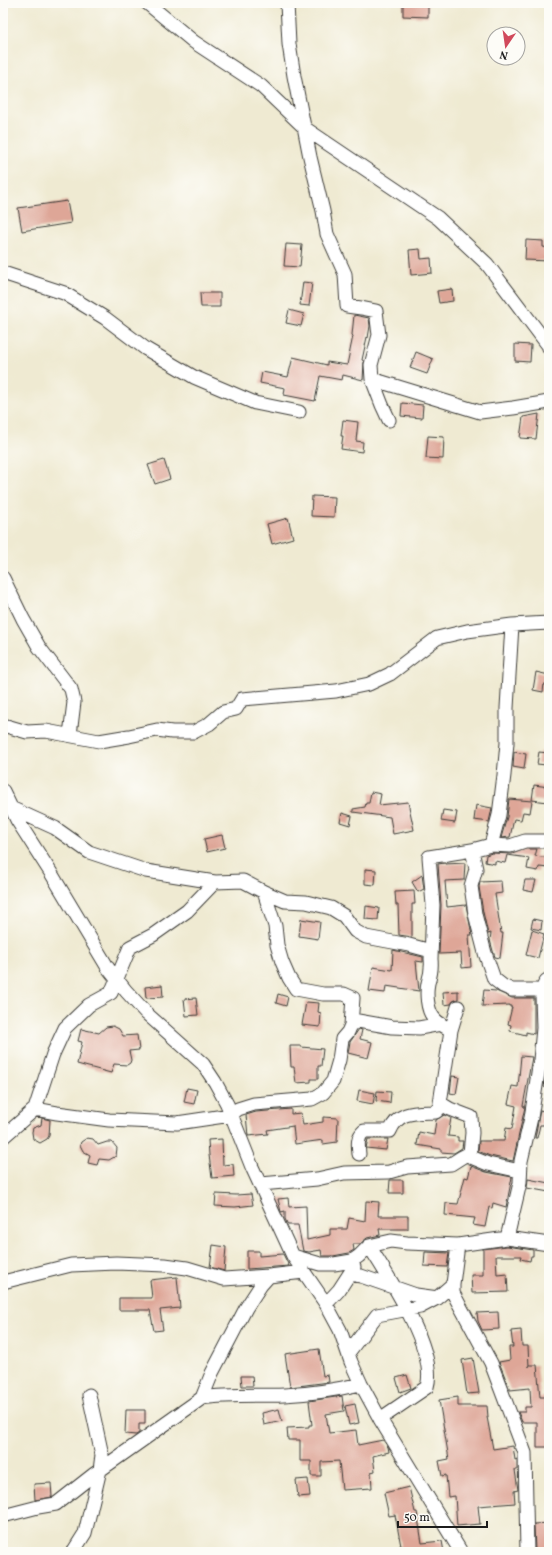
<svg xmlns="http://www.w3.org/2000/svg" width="552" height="1555" font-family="Vollkorn,serif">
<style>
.building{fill:#dea697}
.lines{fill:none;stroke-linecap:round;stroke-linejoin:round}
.minor-casing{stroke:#3c3b37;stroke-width:15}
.minor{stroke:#fff;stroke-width:13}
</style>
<rect width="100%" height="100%" fill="#fdfcf7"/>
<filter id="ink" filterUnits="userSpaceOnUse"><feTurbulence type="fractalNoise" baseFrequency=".025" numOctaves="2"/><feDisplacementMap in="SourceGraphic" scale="8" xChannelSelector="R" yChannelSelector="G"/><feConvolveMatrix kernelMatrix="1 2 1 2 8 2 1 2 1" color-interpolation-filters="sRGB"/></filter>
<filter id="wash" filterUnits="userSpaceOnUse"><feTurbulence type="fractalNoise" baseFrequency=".012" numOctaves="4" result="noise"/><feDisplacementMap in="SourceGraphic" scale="16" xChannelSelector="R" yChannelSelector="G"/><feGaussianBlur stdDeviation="0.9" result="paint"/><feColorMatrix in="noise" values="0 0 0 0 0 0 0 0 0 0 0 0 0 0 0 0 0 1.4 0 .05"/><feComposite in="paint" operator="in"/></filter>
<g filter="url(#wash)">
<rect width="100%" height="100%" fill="#efead2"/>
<g id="blocks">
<path class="building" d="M403 3H428V17L403 16Z
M67 201 71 223 22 231 18 208Z
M526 240 543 241V247L549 248V261L525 260Z
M286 244 302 245 300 267 284 266Z
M420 249 421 259 431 258 432 273 411 275 409 250Z
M303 282 312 283 309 306 300 305Z
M452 289 453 301 439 303 437 291Z
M200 293H220V307H201Z
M289 310 304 314 301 326 286 323Z
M354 315 369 318 370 326 368 338 367 337 362 360 364 361 363 380 343 375 342 380 320 376 315 401 284 395 285 388 260 383 262 372 288 377 293 357 327 365V362L347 365 353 336 352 335Z
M515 344 531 345 530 362 515 361Z
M416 352 433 359 427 374 410 368Z
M402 403 423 405 422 418 401 416Z
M539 414 536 439 520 438 523 417Z
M343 420 358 422 356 441 363 442 362 452 341 449 343 436H341Z
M428 436 444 437 443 459 426 458Z
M164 460 170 479 155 484 148 465Z
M312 496 335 497 334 517 311 516Z
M288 518 293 538 272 544 267 524Z
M536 672 549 675V685L544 684 543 692 533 690Z
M514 752 526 754 524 769 513 767Z
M539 752 548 753 546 765 537 764Z
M534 785 549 787 548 802 532 800Z
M371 792 381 794 379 805 408 802 414 830 393 834 390 817 353 812V809L365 807 366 803H369Z
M509 799 532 801 530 813 523 812 521 820 514 819 510 837 501 838 507 817Z
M476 805 492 808 489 822 474 820Z
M443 810 457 812 455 823 441 821Z
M342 813 352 816 350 825 340 822Z
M222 835 225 848 207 852 204 839Z
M526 849H537L535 856 549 858V868L539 867 538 871 527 869 529 858 507 855 505 863 495 861V864L485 862 486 855 492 853 512 854Z
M445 863V864L465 863 464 880 445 881 447 907 466 905 472 935H469L471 967 462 968 461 953 439 954 441 905 438 864Z
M365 869 376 870 375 885 365 884Z
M422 875 424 889 418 892 412 882Z
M525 880H536L533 892 523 890Z
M501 881 502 893 495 894 501 933H503L500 958 495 957 493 951 490 940 491 933 488 934 483 912 479 887 480 882Z
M414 891 415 904H412V937L399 935 398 905H396L395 892Z
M366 906 379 908 378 920 365 919Z
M301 919 320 922 318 939 299 936Z
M533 919 542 921 541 930 531 928Z
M532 930 544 934 538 958 526 955Z
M393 950 423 957V962L416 961 419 991 386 986 385 993 369 991 373 967 392 970Z
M162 985 163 997 146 998 145 987Z
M484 990 496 991 512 998H534V1034L526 1032V1035L510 1031 511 1025 508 1024 512 1007H510V1005L482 1006Z
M458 991V999L453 1001 451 1004 444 1005 443 992Z
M278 994 288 997 286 1006 276 1003Z
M196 998 198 1015 186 1016 184 999Z
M306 1002 319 1003 318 1012 321 1013 320 1027 302 1025Z
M113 1026 119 1029 123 1036 137 1035 139 1050 129 1051 131 1060 130 1063 127 1065 114 1064 111 1073 77 1064 82 1042 78 1041 81 1029 99 1033 106 1027Z
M359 1029 362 1030 360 1039 372 1042 368 1058 348 1053 350 1042Z
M290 1046H301V1047L323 1049 321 1066H318V1079H311V1082L296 1083 294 1067H291Z
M521 1056 532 1057 523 1106 525 1107 513 1161 490 1156 478 1151 479 1141H504L506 1128 512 1129 516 1106 508 1104 512 1086 518 1087Z
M547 1070H549V1077L547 1088 544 1087Z
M452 1076 459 1077 456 1094 450 1093Z
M187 1088 197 1090 194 1104 184 1102Z
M359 1090 375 1093 373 1104 357 1101Z
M377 1091 391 1092 390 1103 376 1101Z
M291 1109V1114L301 1113 303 1125 323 1122V1117L338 1118 337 1142 323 1144V1140L295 1144 293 1126 267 1130 268 1134 248 1136 246 1115 256 1112Z
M540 1110 547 1112 544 1125H540L537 1138H535Z
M444 1115 451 1118 448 1136 458 1137V1141H463L462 1148 454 1153 441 1152V1149L417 1145 419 1132 434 1135 436 1120Z
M42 1118 50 1120 49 1136 47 1139 40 1143 33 1139 32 1132 33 1128 41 1125Z
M87 1138 93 1139 98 1145 107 1142H112L117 1148 116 1156 109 1160 99 1159 97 1165 88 1163 90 1155 83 1151 80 1145 81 1142Z
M222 1139 223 1165 233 1164 234 1176 212 1178 209 1155 208 1140Z
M388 1139 386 1150 366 1148 368 1139Z
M471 1166 486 1172 512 1177 506 1207 493 1203 492 1208 489 1207 485 1227 473 1225 475 1218 445 1215 446 1203 458 1204 465 1177 468 1178Z
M528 1179 549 1183V1192L527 1188Z
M390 1180H403V1193H389Z
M216 1194 236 1195 251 1194 253 1205 235 1207 215 1206Z
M288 1198 289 1207 306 1206 307 1240 330 1235V1229H347L349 1218 365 1221 366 1201 379 1202 378 1216H408V1229H379L380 1235 367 1238 360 1244H353L354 1250 349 1253 333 1256H322L321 1250 309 1252 303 1251 298 1225H288L285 1219V1211L281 1212 278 1199Z
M213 1245 226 1247 224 1271 210 1267Z
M507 1246 533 1250V1256H531L530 1261 520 1259 521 1256H496L497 1275 507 1274 508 1292 472 1293 471 1275H483V1249Z
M247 1251H259V1256L283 1254 289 1266 247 1269Z
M425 1252 449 1253 447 1267 424 1266Z
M177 1277 180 1308 160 1310 163 1330 154 1331 150 1310H119V1298H152L150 1280Z
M498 1312 499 1329 482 1330 478 1321 477 1313Z
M521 1330 522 1346H528L529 1367V1365H537L540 1397H549V1447H537V1422H522L518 1412H525V1407H531L530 1388 510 1390 499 1362 510 1360 509 1347H513L511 1331Z
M319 1349 323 1376 328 1375 329 1382 290 1387 285 1354Z
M473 1358 479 1393 467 1394 462 1360Z
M407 1375 411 1388 400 1392 396 1378Z
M241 1376H252L253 1386H242Z
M342 1396 344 1411 326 1414 329 1433 356 1430 358 1445 383 1440 388 1447 389 1452 373 1456 375 1471 371 1472 372 1488 342 1490 339 1461 321 1462V1476H311V1461H300V1440H288L287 1428 309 1427V1425H312L309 1401Z
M458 1397V1406H487L488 1417H487L493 1449 513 1446 515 1460 517 1459V1470H515L518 1490 514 1491 515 1503 478 1506 480 1524 457 1526 455 1496 448 1497 446 1475 442 1476 439 1461 449 1459 439 1400Z
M355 1404 359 1423 349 1425 345 1406Z
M279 1409 282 1421 264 1425 262 1413Z
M126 1410H145V1424H139V1433L136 1435 125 1434Z
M308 1479 310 1496 298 1497 296 1480Z
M51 1483 52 1497 35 1500 34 1484Z
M409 1487 415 1512H417L422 1543 442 1541 444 1552H400L399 1546H401L395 1515 389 1516 384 1493Z
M549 1523V1552H535L534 1524Z"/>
</g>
</g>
<g filter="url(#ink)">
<use href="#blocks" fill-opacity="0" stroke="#3c3b37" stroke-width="1"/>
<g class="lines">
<g class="minor-casing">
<path id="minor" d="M147 3 194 42 261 86 306 129 438 218 487 264 548 345 549 348
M287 3 289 44 294 76 310 157 323 211 327 234 345 274 347 306 361 308 376 311 379 335 371 365 372 379 382 405 389 420
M3 273 64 293 105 318 146 349 194 377 255 403 299 412
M372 379 480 412 513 408 549 402
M3 578 23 619 39 647 71 689 74 702 70 735
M3 725 27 732 46 731 99 741 129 736 157 730 172 732H194L209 724 223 712 236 709 242 699 336 691 369 684 390 674 437 638 467 631 512 625 549 623
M3 791 17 820 51 873 108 968 126 991 147 1014 203 1064 215 1082 227 1104 252 1167 293 1256 326 1304 340 1330 351 1362 361 1384 380 1419 461 1552
M11 808 55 828 89 852 146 871 215 882 243 881 264 892 285 901 306 902 331 908 344 916 355 931 366 937 409 945 431 951
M491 845 499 815 504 775 507 743V708L512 625
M472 850 476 869 471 886 475 914 485 953 494 979 503 986 512 990H536L541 992
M264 892 275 926 277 945 282 962 289 978 296 989 323 994H344L353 998 351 1025
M549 979 546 981 541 992 542 996 543 1028 540 1060 549 1062
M458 1007 451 1030 440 1103 450 1109 471 1117 472 1133 470 1153 471 1157 488 1164 520 1171
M451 1030C445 1027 437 1023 433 1017 427 1009 426 993 428 983 431 974 432 968 431 959L433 905 429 857 472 850 491 845 510 846 525 841H549
M35 1109 57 1113 109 1120 177 1123 231 1115 238 1109 254 1104 312 1099 323 1093 333 1081 339 1060 342 1039 348 1032 351 1025 358 1021 392 1027 419 1028 441 1024
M3 1137 35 1109 53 1054 65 1028 89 1005 111 993 130 947 153 935 187 911 215 882
M359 1154C358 1145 357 1137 364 1131H390C399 1110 416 1113 436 1112L439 1109 440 1103
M261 1184 317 1179 344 1173 389 1172 407 1167 451 1164 462 1157 470 1153
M507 1238 520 1183 521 1161 531 1118 540 1060
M458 1245 453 1284V1293L491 1363 525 1453 527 1552
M369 1246C388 1276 438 1351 427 1387L380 1419
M293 1256 320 1264H334L352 1261 359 1256 369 1246 391 1241 407 1243 458 1245 507 1238 549 1244
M350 1274 361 1276 416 1295 438 1298
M3 1282 71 1265 116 1263 165 1265 187 1268 224 1279 269 1276 304 1272
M326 1304 339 1290 354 1267
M348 1353 377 1315 420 1307 437 1298 453 1284
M202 1398C229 1394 257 1396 284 1395 311 1394 335 1390 361 1384
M3 1516 38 1507 56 1504 93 1475 202 1398 212 1373 246 1308 261 1285 269 1276
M73 1552 85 1533 100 1470 102 1455 89 1395"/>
</g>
<use href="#minor" class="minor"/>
</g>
</g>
<rect width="552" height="1555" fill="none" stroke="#fdfcf7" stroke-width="16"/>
<g transform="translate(506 46) rotate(193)"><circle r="19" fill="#fdfcf7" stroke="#a3a29f"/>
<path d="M0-3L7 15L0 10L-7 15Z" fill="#d1495b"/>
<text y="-6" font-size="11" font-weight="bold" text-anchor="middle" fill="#1c1c1c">N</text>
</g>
<path d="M398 1521v6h89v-6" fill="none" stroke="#1c1c1c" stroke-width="2"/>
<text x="404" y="1521" font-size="12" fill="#1c1c1c" stroke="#fdfcf7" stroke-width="3" paint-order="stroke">50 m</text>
</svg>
